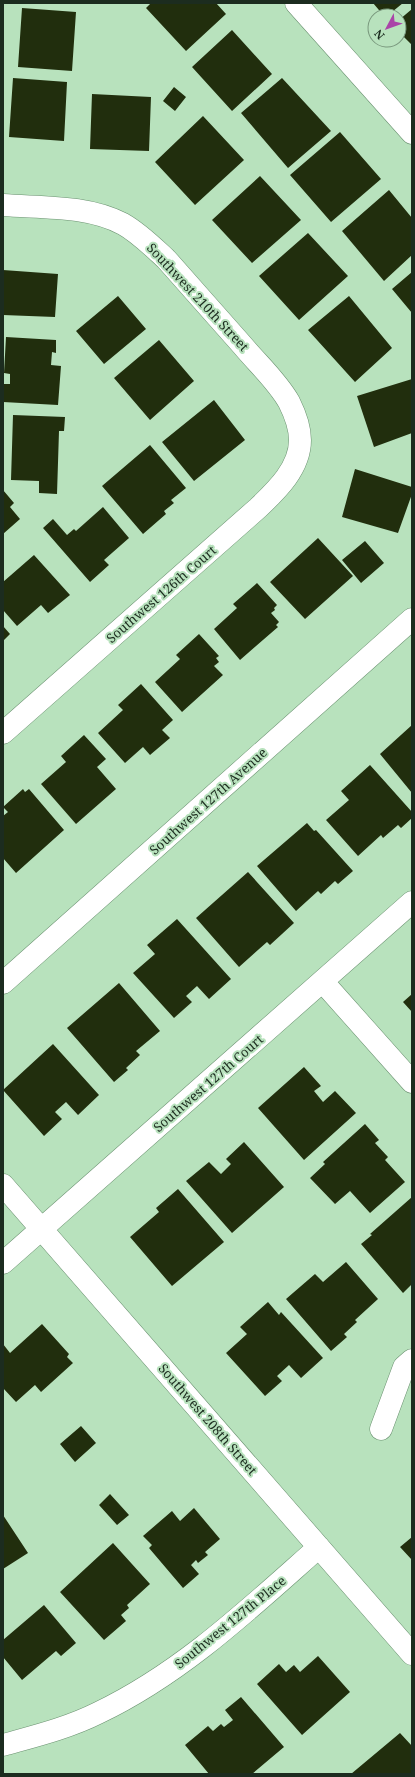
<svg xmlns="http://www.w3.org/2000/svg" width="415" height="1777" font-family="'Noto Serif',serif">
<style>
.building{fill:#212e0d}
.lines{fill:none;stroke-linecap:round;stroke-linejoin:round}
.minor-casing{stroke:#6b9271;stroke-width:23}
.tertiary-casing{stroke:#6b9271;stroke-width:23}
.minor{stroke:#fff;stroke-width:22}
.tertiary{stroke:#fff;stroke-width:22}
.labels{text-anchor:middle;stroke-width:4;stroke-linejoin:round;paint-order:stroke}
.street-label{font-size:13px;fill:#1c2c1f;stroke:#b8e2bd}
</style>
<rect width="100%" height="100%" fill="#b8e2bd"/>
<path class="building" d="M151 3H216L226 14 186 51 146 8Z
M373 3H403L387 16H384Z
M22 8 76 12 72 71 18 67Z
M412 9V45L399 32V20Z
M232 30 272 74 232 111 192 67Z
M13 78 67 82 64 141 9 137Z
M282 78 331 131 288 168 241 113Z
M174 87 186 97 175 111 163 101Z
M92 94 151 97 149 151 90 149Z
M203 116 244 160 195 205 155 162Z
M340 132 381 179 331 222 290 175Z
M260 176 301 220 252 263 212 220Z
M389 190 412 218V255L384 281 342 231Z
M308 233 348 276 299 320 259 276Z
M3 270 58 274 55 317 3 315Z
M412 272V313L392 289Z
M118 296 146 329 104 364 76 331Z
M349 296 392 348 355 382 308 330Z
M6 337 56 340V353L52 352 51 365 61 366 58 405 3 402V384H10V374L4 373Z
M159 340 194 381 150 420 114 378Z
M412 379V433L374 447 357 396Z
M214 400 245 440 194 481 162 442Z
M13 415 65 417 64 431H59L57 494 39 493V481L11 480Z
M150 445 186 488 171 500 174 503 164 511 166 514 143 534 102 486Z
M355 469 412 487V494L398 533 342 517Z
M3 490 14 503 10 507 20 519 3 534Z
M103 507 129 538 104 560 109 565 90 582 43 528 53 519 67 535 74 529 76 531Z
M318 538 353 576 305 619 270 582Z
M365 541 384 563 361 583 342 560Z
M34 555 70 595 48 613 41 605 17 626 3 610V582Z
M257 583 277 605 274 608 275 610 271 613 279 622 276 625 278 627 240 660 214 629 237 608 233 604Z
M3 626 10 634 3 641Z
M199 634 219 656 216 658 219 662 214 666 223 675 182 712 155 682 180 659 176 655Z
M141 684 173 720 162 730 170 738 150 755 143 747 125 763 98 733 123 710 118 705Z
M412 725V793L380 754Z
M84 735 106 759 97 767 116 789 76 824 41 784 66 762 61 756Z
M370 765 412 812V818L401 828 398 825 383 838 381 835 358 856 326 820 349 800 341 791Z
M23 789 25 792 29 789 64 830 16 873 3 858V816L8 812 3 807Z
M307 823 314 831 316 830 353 871 338 884 335 881 321 894 318 891 296 911 257 866Z
M248 872 294 923 270 945 267 942 239 967 196 918Z
M177 919 231 979 209 999 197 986 186 996 192 1002 174 1018 133 973 155 954 147 945Z
M119 983 160 1031 136 1051 140 1055 126 1068 128 1070 114 1082 67 1028Z
M412 994V1012L403 1002Z
M53 1044 99 1095 78 1115 66 1102 55 1112 62 1119 44 1136 3 1090Z
M304 1067 321 1086 314 1091 323 1102 335 1091 356 1113 304 1160 258 1108Z
M365 1124 379 1140 375 1143 388 1157 385 1160 405 1182 370 1213 350 1191 335 1204 310 1178 325 1164 323 1162Z
M244 1142 284 1187 232 1233 186 1181 209 1162 221 1174 231 1164 226 1159Z
M178 1189 224 1242 172 1286 130 1237 159 1212 156 1208Z
M412 1197V1284L403 1293 361 1244 372 1235 370 1234Z
M346 1262 378 1299 355 1320 357 1322 344 1334 347 1337 331 1351 286 1299 315 1274 323 1282Z
M268 1302 279 1315 281 1312 323 1358 301 1378 289 1365 277 1376 282 1381 265 1396 226 1353 247 1334 240 1327Z
M42 1324 69 1354 67 1357 73 1363 41 1392 35 1385 16 1402 3 1388V1344L10 1353Z
M81 1426 96 1443 75 1462 60 1444Z
M110 1494 129 1515 117 1525 99 1505Z
M194 1508 220 1539 205 1552 208 1555 198 1563 196 1560 191 1565 199 1574 183 1588 149 1548 152 1545 143 1536 172 1511 180 1521Z
M3 1515 28 1553 3 1569Z
M412 1537V1560L400 1547Z
M113 1543 150 1584 127 1605 129 1608 121 1615 126 1621 104 1640 60 1592Z
M44 1605 76 1643 61 1656 56 1651 22 1680 3 1657V1640Z
M318 1656 350 1692 302 1735 257 1684 279 1664 286 1672 294 1665 300 1672Z
M241 1697 284 1747 252 1774H209L185 1745 208 1726 213 1731 221 1724 224 1727 233 1720 225 1710Z
M400 1733 412 1746V1774H351Z"/>
<g class="lines">
<g class="minor-casing">
<path id="minor" d="M296 3 412 133
M3 205C42 208 87 205 123 224 139 233 153 247 166 259 192 288 217 317 243 346 258 364 277 381 289 402 295 414 300 427 300 440 300 468 277 490 258 508L3 733
M323 982 412 1082
M3 1185 412 1654
M3 1263 412 902
M381 1429 404 1367 412 1360
M3 1745C35 1736 68 1728 98 1713 182 1673 250 1608 319 1547"/>
</g>
<g class="tertiary-casing">
<path id="tertiary" d="M3 983 412 619"/>
</g>
<use href="#minor" class="minor"/>
<use href="#tertiary" class="tertiary"/>
</g>
<g class="labels">
<g class="street-label">
<text transform="translate(198 297) rotate(47)" y="5">Southwest 210th Street</text>
<text transform="translate(161 594) rotate(-41)" y="5">Southwest 126th Court</text>
<text transform="translate(208 801) rotate(-42)" y="5">Southwest 127th Avenue</text>
<text transform="translate(208 1083) rotate(-41)" y="5">Southwest 127th Court</text>
<text transform="translate(208 1419) rotate(49)" y="5">Southwest 208th Street</text>
<text transform="translate(230 1622) rotate(-39)" y="5">Southwest 127th Place</text>
</g>
</g>
<rect width="415" height="1777" fill="none" stroke="#1c2c1f" stroke-width="8"/>
<g transform="translate(387 28) rotate(229)"><circle r="19" fill="#b8e2bd" stroke="#7a997e"/>
<path d="M0-3L7 15L0 10L-7 15Z" fill="#aa44a8"/>
<text y="-6" font-size="11" font-weight="bold" text-anchor="middle" fill="#1c2c1f">N</text>
</g>
</svg>
